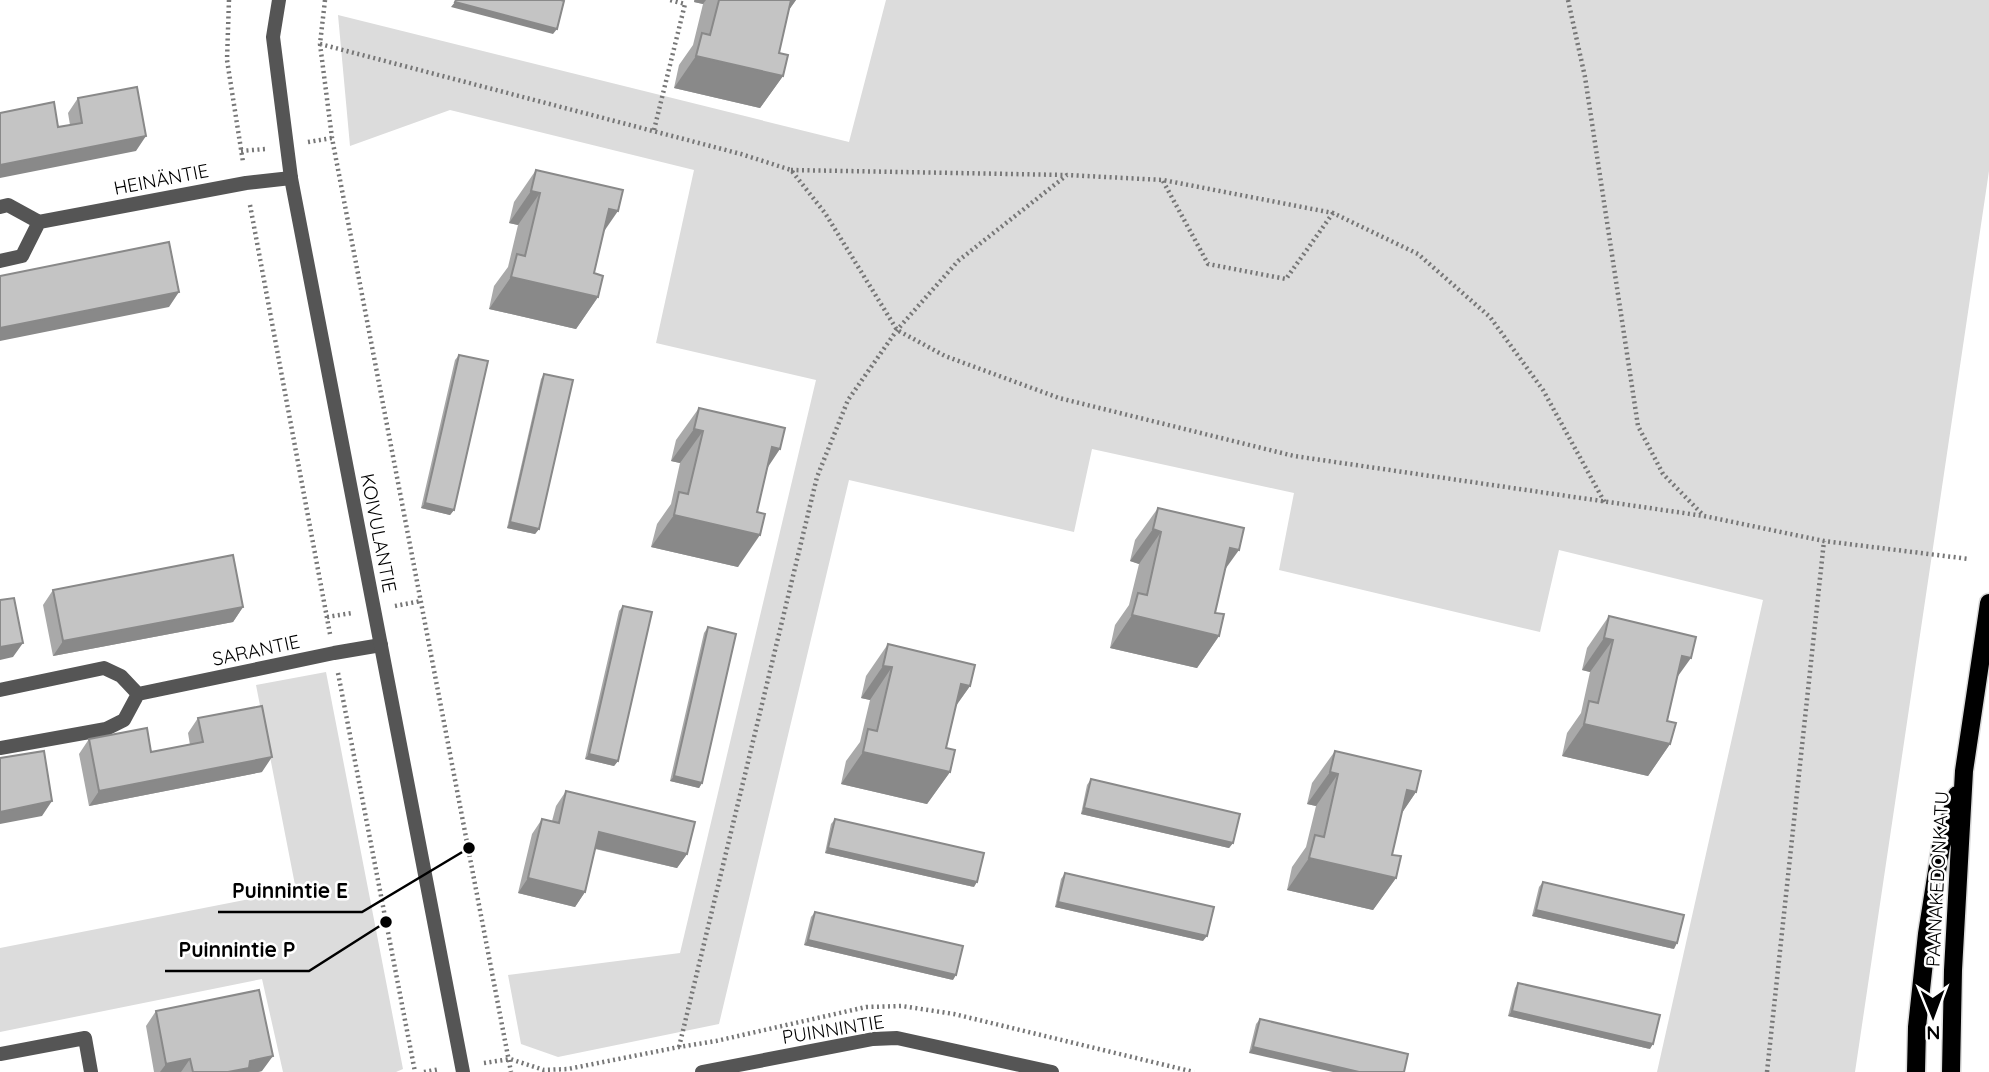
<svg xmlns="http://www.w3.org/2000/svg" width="1989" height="1072" font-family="Quicksand,sans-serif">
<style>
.green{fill:#dcdcdc}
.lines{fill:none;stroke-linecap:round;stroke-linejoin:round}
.primary-casing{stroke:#dbdbdb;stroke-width:21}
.path{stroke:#777;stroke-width:4.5;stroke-dasharray:2 3.5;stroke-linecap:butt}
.service{stroke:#555;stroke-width:14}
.minor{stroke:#555;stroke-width:14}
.tertiary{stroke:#555;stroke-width:14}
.primary{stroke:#000;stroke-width:18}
.wall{fill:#a9a9a9}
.shaded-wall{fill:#898989}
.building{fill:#c4c4c4;stroke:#898989;stroke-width:2}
.labels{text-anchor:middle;stroke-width:5;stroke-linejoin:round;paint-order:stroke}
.street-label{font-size:19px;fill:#000;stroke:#fff}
.leader{fill:none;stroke:#000;stroke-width:2.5}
.callout-dot{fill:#000;stroke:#fff;stroke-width:2.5}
.callout-label{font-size:21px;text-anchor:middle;font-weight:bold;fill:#000;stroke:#fff;stroke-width:5;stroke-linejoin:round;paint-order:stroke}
</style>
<rect width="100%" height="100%" fill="#fff"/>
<path class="green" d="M886 0H1989V171L1855 1072H1657L1763 600 1559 550 1540 632 1279 570 1294 493 1092 449 1074 532 849 480 719 1024 558 1057 521 1044 508 975 680 953 816 380 656 343 694 170 450 110 350 146 338 15 849 142Z
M326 672 403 1069 396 1072H283L262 979 0 1032V948L296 890 256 685Z"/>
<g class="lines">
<g class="primary-casing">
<path id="primary" d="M1916 1072 1917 1027 1927 934 1941 846 1957 795
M1951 1072 1953 970 1964 771 1989 603"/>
</g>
<path class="path" d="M229 0 227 60 243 162
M325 0 320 44 332 138 511 1072
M1568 0 1585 77 1638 426 1663 474 1704 516
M320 44 741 154 791 170 825 213 897 330 945 356 1059 398 1294 456 1704 516 1824 541 1969 559
M654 130 685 4 670 0
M308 142 332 138
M241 151 265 149
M791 170 1066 175
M1163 181 1208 264 1286 279 1333 213
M250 205 330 634
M395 606 421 601
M327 617 352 613
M338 673 415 1072
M679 1047 817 477 848 400 897 330 958 261 1067 175 1163 180 1333 213 1418 254 1490 317 1543 390 1605 503
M484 1063 510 1059 544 1070 568 1069 679 1047 716 1041 866 1007 902 1006 954 1014 1194 1072
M424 1072 440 1069
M1767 1072 1824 541"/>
<path class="service" d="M0 1054 85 1038 91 1072"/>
<path class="minor" d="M0 207 8 205 39 222 246 183 291 178
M0 261 22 256 39 222
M0 690 104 668 121 676 138 694
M138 694 334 653 381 645
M0 748 106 729 124 720 138 694
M702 1072 873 1039 897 1038 1052 1072"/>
<path class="tertiary" d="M279 0 273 37 291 178 463 1072"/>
<use href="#primary" class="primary"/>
</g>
<path class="wall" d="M694 0H796L789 10 779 53 783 76 760 108 674 88 679 65 693 45 703 4 694 2Z
M78 98 136 151 58 127 70 125 68 113Z
M536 170 604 231 594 273 598 297 576 329 489 309 494 286 508 267 518 225 509 223 514 202Z
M459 355 454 510 450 515 421 508 455 360Z
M544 374 539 529 535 534 507 528 541 379Z
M699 408 766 469 738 567 651 547 657 524 671 504 680 463 671 461 676 440Z
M1158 508 1225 569 1215 613 1219 636 1197 668 1110 648 1115 625 1129 605 1139 564 1130 561 1135 540Z
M53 590 243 607 233 622 53 656 43 605Z
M623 606 618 761 614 766 585 759 619 611Z
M1609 616 1677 678 1667 721 1670 744 1648 776 1562 756 1567 733 1581 713 1590 672 1582 670 1587 648Z
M708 627 702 783 699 788 670 781 704 633Z
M888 644 970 686 956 706 946 748 950 772 927 804 841 784 846 761 860 742 870 700 861 698 866 676Z
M198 718 262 772 89 806 79 754 89 739 151 752 190 745 188 733Z
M1335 751 1416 792 1402 812 1392 855 1396 878 1373 910 1287 890 1292 867 1306 847 1316 806 1307 804 1312 783Z
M1091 779 1233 843 1229 848 1081 814 1087 785Z
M566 791 687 854 677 868 595 849 585 892 575 907 518 893 532 834 542 819 552 821 556 806Z
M835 819 974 887 825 853 831 824Z
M1065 873 1203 941 1055 907 1061 879Z
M1543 882 1674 949 1532 916 1539 887Z
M815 912 953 980 804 945 811 917Z
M1518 983 1650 1049 1508 1016 1515 988Z
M156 1011 262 1071 258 1072H154L146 1026Z
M1260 1019 1408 1054 1249 1053 1256 1024Z"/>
<path class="shaded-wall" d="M695 0H706L703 4 694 2Z
M786 0H796L780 22Z
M455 2 557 29 553 34 451 7Z
M696 56 783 76 760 108 674 88Z
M146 136 136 151 0 178V165Z
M531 191 540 193 518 225 509 223Z
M609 209 618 211 596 243Z
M511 277 598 297 576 329 489 309Z
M179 292 169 307 0 341V328Z
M694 429 703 431 680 463 671 461Z
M772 447 780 449 758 482Z
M425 503 454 510 450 515 421 508Z
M674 515 760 535 738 567 651 547Z
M510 522 539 529 535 534 507 528Z
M1153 529 1161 532 1139 564 1130 561Z
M1230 548 1239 550 1216 582Z
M243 607 233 622 53 656 63 641Z
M1132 615 1219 636 1197 668 1110 648Z
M1604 638 1613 640 1590 672 1582 670Z
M23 643 13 657 0 660V647Z
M1682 656 1691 658 1668 690Z
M883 666 892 667 870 700 861 698Z
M961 684 970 686 947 718Z
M1584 724 1670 744 1648 776 1562 756Z
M863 752 950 772 927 804 841 784Z
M589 754 618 761 614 766 585 759Z
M272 757 262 772 89 806 99 791Z
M1330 772 1338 774 1316 806 1307 804Z
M674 776 702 783 699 788 670 781Z
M1407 790 1416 792 1394 825Z
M52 801 42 816 0 824V812Z
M1084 808 1233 843 1229 848 1081 814Z
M599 832 687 854 677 868 589 847Z
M828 848 977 882 974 887 825 853Z
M1309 858 1396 878 1373 910 1287 890Z
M528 878 585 892 575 907 518 893Z
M1058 902 1207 936 1203 941 1055 907Z
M1536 910 1677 943 1674 949 1532 916Z
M808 940 956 975 953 980 804 945Z
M1512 1011 1653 1044 1650 1049 1508 1016Z
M1253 1047 1359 1072H1333L1249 1053Z
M273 1056 262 1071 258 1072H228L250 1061Z
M190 1059 181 1072H160L166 1064Z"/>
<path class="building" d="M456 0H561L564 1 557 29 455 2Z
M719 0H791L779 53 788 55 783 76 696 56 702 33 710 35Z
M137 87 146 136 0 165V113L54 102 58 127 82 123 78 98Z
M536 170 623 190 618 211 609 209 594 273 603 276 598 297 511 277 517 254 525 256 540 193 531 191Z
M169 242 179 292 0 328V276Z
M459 355 488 361 454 510 425 503Z
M544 374 573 380 539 529 510 522Z
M699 408 785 428 780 449 772 447 757 512 765 514 760 535 674 515 679 492 688 494 703 431 694 429Z
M1158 508 1244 528 1239 550 1230 548 1215 613 1224 614 1219 636 1132 615 1138 593 1147 595 1161 532 1153 529Z
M233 555 243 607 63 641 53 590Z
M14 598 23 643 0 647V600Z
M623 606 652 612 618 761 589 754Z
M1609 616 1696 637 1691 658 1682 656 1667 721 1676 723 1670 744 1584 724 1589 701 1598 703 1613 640 1604 638Z
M708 627 736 634 702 783 674 776Z
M888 644 975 665 970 686 961 684 946 748 955 750 950 772 863 752 868 729 877 731 892 667 883 666Z
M262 706 272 757 99 791 89 739 147 728 151 752 203 742 198 718Z
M44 751 52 801 0 812V758Z
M1335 751 1421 771 1416 792 1407 790 1392 855 1401 856 1396 878 1309 858 1315 835 1324 837 1338 774 1330 772Z
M1091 779 1240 814 1233 843 1084 808Z
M566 791 695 822 687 854 599 832 585 892 528 878 542 819 559 823Z
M835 819 984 853 977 882 828 848Z
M1065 873 1214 907 1207 936 1058 902Z
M1543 882 1684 915 1677 943 1536 910Z
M815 912 963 946 956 975 808 940Z
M1518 983 1660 1015 1653 1044 1512 1011Z
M259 990 273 1056 250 1061 249 1068 228 1072H193L190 1059 166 1064 156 1011Z
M1260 1019 1408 1054 1404 1072H1359L1253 1047Z"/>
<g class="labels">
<g class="street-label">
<text transform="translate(161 179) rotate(-11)" y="7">HEINÄNTIE</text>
<text transform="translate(379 533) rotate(79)" y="7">KOIVULANTIE</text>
<text transform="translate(256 650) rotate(-12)" y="7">SARANTIE</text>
<text transform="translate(1937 879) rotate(-87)" y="7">PAANAKEDONKATU</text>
<text transform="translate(833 1029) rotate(-9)" y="7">PUINNINTIE</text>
</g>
</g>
<path class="leader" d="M469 848L362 912H218M386 922L309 971H165"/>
<g class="callout-dot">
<circle cx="469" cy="848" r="7"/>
<circle cx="386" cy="922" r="7"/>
</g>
<g class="callout-label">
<text x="290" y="898">Puinnintie E</text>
<text x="237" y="957">Puinnintie P</text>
</g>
<g transform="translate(1933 1016) rotate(179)" stroke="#ffffff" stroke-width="5" paint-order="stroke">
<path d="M0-5L12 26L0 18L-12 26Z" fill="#000000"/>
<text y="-10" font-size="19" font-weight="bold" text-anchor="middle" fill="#000000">N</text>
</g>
</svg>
